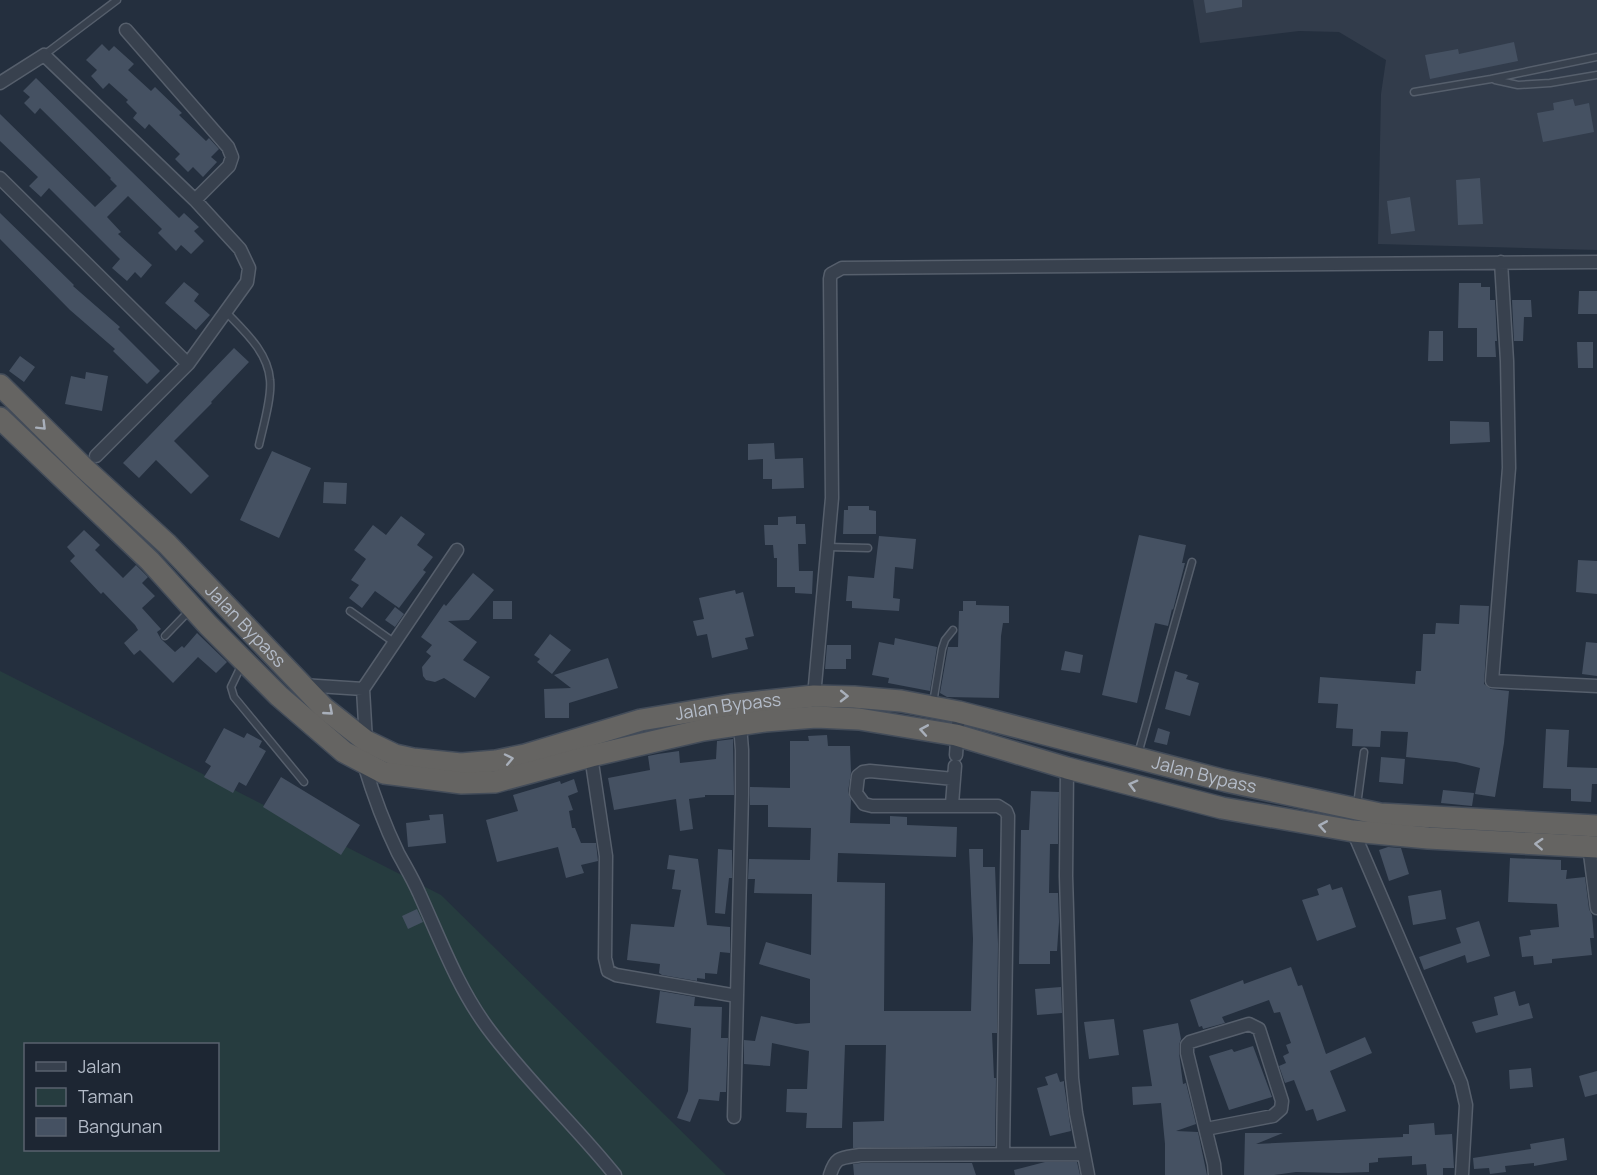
<svg xmlns="http://www.w3.org/2000/svg" width="1597" height="1175" font-family="Manrope,sans-serif">
<style>
.airport{fill:#323c4b}
.green{fill:#263c3f;fill-rule:evenodd}
.building{fill:#455162}
.lines{fill:none;stroke-linecap:round;stroke-linejoin:round}
.service-casing{stroke:#565f6c;stroke-width:9}
.minor-casing{stroke:#565f6c;stroke-width:15}
.trunk-casing{stroke:#434c59;stroke-width:24}
.service{stroke:#38414e;stroke-width:6}
.minor{stroke:#38414e;stroke-width:12}
.trunk{stroke:#656462;stroke-width:21}
.oneway{stroke:#a8afba}
.labels{text-anchor:middle;stroke-width:5;stroke-linejoin:round;paint-order:stroke}
.street-label{font-size:18px;fill:#b4bcc9;stroke:#1d2633}
</style>
<rect width="100%" height="100%" fill="#242f3e"/>
<path class="airport" d="M1193 0H1597V250L1378 244 1381 94 1386 60 1339 32 1299 31 1200 43Z"/>
<path class="green" d="M0 671 441 895 726 1175H0ZM26 1044H218V1150H26Z"/>
<path class="building" d="M1204 0H1242V7L1206 13Z
M1514 42 1518 61 1430 79 1425 55 1458 49 1459 54Z
M102 44 109 51 114 46 134 64 128 70 151 91 155 87 182 113 179 115 206 141 209 138 219 149 211 157 217 162 203 177 193 167 188 172 175 159 180 154 149 124 145 129 133 118 137 113 126 102 128 100 109 83 103 89 91 76 97 70 86 60Z
M36 78 179 218 184 213 199 227 194 231 204 241 191 254 181 245 176 251 158 233 162 229 128 196 107 217 121 232 118 234 152 265 141 278 135 272 127 281 112 268 120 259 49 188 41 197 29 186 38 177 0 141V114L95 207 117 186 110 179 111 178 40 108 35 114 24 103 30 97 23 91Z
M1573 99 1575 106 1589 103 1594 132 1543 142 1537 113 1554 110 1553 103Z
M1480 178 1483 224 1458 225 1456 180Z
M1410 197 1415 231 1391 234 1387 201Z
M0 213 74 285 73 286 120 327 118 329 160 371 147 384 113 351 115 349 70 310 0 239Z
M184 282 199 294 194 301 210 315 196 330 165 303Z
M1459 283H1481V287H1490V300H1495L1497 341H1495L1496 357H1477V328H1458Z
M1579 291H1597V314H1578Z
M1512 300H1531L1532 317H1524L1523 341H1514Z
M1429 331H1443V361H1428Z
M1577 342H1593V368H1578Z
M234 348 249 362 211 402 212 403 174 441 209 476 191 494 156 460 139 478 123 463Z
M20 356 35 367 24 382 9 371Z
M86 372 108 376 102 411 65 404 71 376 85 379Z
M1450 421 1489 422 1490 442 1450 444Z
M774 443 775 459 803 458 804 488 772 489V479H763V459L748 460V444Z
M272 451 311 468 279 538 240 520Z
M324 482 347 483 346 504 323 503Z
M848 506H869V510L876 511V534H843L844 510H848Z
M401 516 425 534 417 545 433 557 423 570 426 572 399 608 375 591 362 608 349 598 359 585 351 580 366 559 354 550 373 525 386 535Z
M796 516V524H805L806 544H798L799 571H813L812 594 795 593V587H777V558H774L773 545H765L764 525H778V517Z
M84 530 100 545 95 550 123 578 136 565 148 577 142 583 155 596 142 608 161 629 157 632 161 639 175 652 182 646 184 648 197 633 227 662 216 673 198 657 173 683 140 650 134 655 124 643 138 630 135 625 103 592 101 594 70 561 75 556 67 547Z
M1139 535 1186 545 1182 563H1185L1173 610 1172 609 1168 626 1155 623 1137 703 1102 695Z
M879 536 916 539 913 569 895 567 893 598 900 599 899 611 852 608V601H846L848 576 874 578Z
M1578 560 1597 561V594L1576 592Z
M473 573 494 590 469 620 448 621 477 642 463 660 490 677 475 698 444 678 435 682 426 680 423 676 422 667 431 656 426 652 432 645 421 637 444 604 446 606Z
M735 590 736 594 743 592 754 636 745 638 748 649 712 658 707 634 697 636 693 621 704 619 699 598Z
M493 601H512V619H493Z
M963 601H976V605L1009 606V623H1003L1001 636 999 698 947 697 940 693 948 647H958L959 611H963Z
M1460 605 1489 606 1484 684 1491 689 1509 691 1504 743 1495 797 1475 794 1480 768 1456 762 1406 757 1408 732 1381 731 1380 747 1352 746 1353 729 1336 728 1338 704 1318 703 1320 677 1415 684 1416 671H1421L1423 634H1435L1436 623 1459 624Z
M395 607 404 614 395 627 385 620Z
M550 634 571 650 552 674 537 662 540 659 534 655Z
M895 638 937 647 930 691 888 683 889 678 872 675 879 642 894 645Z
M1586 642 1597 643V676L1582 674Z
M827 645H851V659H846V669H825Z
M1065 651 1083 655 1080 673 1061 670Z
M608 658 618 688 569 703V718H545L544 689 571 688 554 675Z
M1175 671 1188 675 1186 679 1199 683 1190 716 1165 709Z
M224 728 244 738 247 733 262 741 259 747 266 751 246 786 239 782 233 793 204 777 211 766 205 762Z
M1158 728 1170 732 1167 745 1154 742Z
M1546 729 1569 730 1567 767 1597 768V784H1592L1591 802 1571 801V789L1543 788Z
M827 735 828 746H850L851 772 848 792 851 800 850 823 890 824V816L907 817V825L957 827 956 857 838 853 837 882 885 883 884 1011H971L973 939 969 849H983V867H995L998 944 997 1033H992L994 1078H996L995 1146 853 1148V1122L884 1121 886 1045H845L842 1128H806L807 1113 786 1112 787 1089H807L809 1051 772 1043 770 1066 744 1064V1040L755 1041 761 1016 796 1024 810 1023V979L759 964 766 942 811 955 812 894 754 893 755 879H748L749 859 810 860 811 828 768 827V805H750V787L790 788V741H809L808 736Z
M733 739 734 795H705V797L689 799 693 829 680 831 676 799 614 810 608 778 650 770 648 756 658 754 679 751 680 763 716 759 717 741Z
M1381 757 1405 759 1403 784 1379 782Z
M281 777 360 825 341 855 263 807Z
M574 779 578 792 568 796 573 810 569 811 572 828H575L581 843H596L598 861 581 865 584 873 566 878 558 847 497 862 486 820 518 811 513 795 560 781 561 784Z
M1443 790 1474 793 1472 806 1441 803Z
M1031 791 1059 792 1058 844H1050L1049 893H1058L1059 922 1057 951H1050V964H1019L1021 830H1029Z
M443 814 446 843 408 847 406 823 430 820 429 815Z
M1388 847 1401 848 1409 874 1389 881 1379 850Z
M718 849 732 850V878H729L725 914 715 913Z
M669 855 698 859 707 925 730 927V953L720 952 717 974 705 973V979L697 978V981L662 975 659 973 660 964 627 960 631 924 674 927 681 890 672 889 675 870 667 869Z
M1510 858 1561 860V870H1567L1566 879 1585 877 1589 909 1592 915 1594 938H1590L1592 955 1552 959V963L1534 965 1533 956 1522 957 1519 937 1531 935 1530 930 1559 927 1557 904 1508 902Z
M1330 884 1332 890 1342 887 1356 927 1317 941 1302 900 1319 895 1317 889Z
M1441 890 1446 919 1413 925 1408 896Z
M417 909 423 922 408 929 402 916Z
M1479 921 1490 956 1467 963 1465 955 1424 970 1419 957 1461 943 1456 928Z
M1291 967 1298 986 1302 985 1326 1054 1365 1037 1372 1053 1330 1071 1346 1111 1317 1121 1313 1109 1306 1111 1294 1080 1285 1083 1279 1066 1286 1063 1283 1056 1289 1053 1286 1045 1291 1043 1280 1012 1274 1013 1269 1000 1222 1017 1225 1023 1203 1029 1202 1026 1199 1027 1190 1000 1243 980 1244 984Z
M1061 987 1062 1013 1037 1015 1035 989Z
M660 991 695 997 694 1006 722 1007 721 1038H728L726 1092H720L719 1101 699 1099 690 1122 677 1118 688 1091 691 1028 656 1023Z
M1515 991 1519 1006 1529 1003 1533 1018 1476 1033 1472 1022 1498 1015 1494 997Z
M1114 1019 1119 1055 1089 1059 1084 1022Z
M1178 1023 1181 1039 1179 1045V1053L1183 1084 1186 1083 1196 1124 1176 1131 1198 1132 1207 1175H1165V1144L1161 1103 1133 1105 1132 1087 1152 1086 1143 1030Z
M1253 1046 1272 1097 1229 1110 1209 1056 1232 1049 1234 1052Z
M1531 1068 1533 1087 1510 1089 1509 1070Z
M1597 1071V1094L1585 1097 1579 1076Z
M1057 1073 1060 1082 1064 1081V1084L1071 1131 1050 1136 1037 1088 1048 1085 1045 1077Z
M1434 1123 1435 1135 1452 1134 1454 1168H1443V1175H1427L1426 1164 1412 1165V1156L1378 1158V1162L1369 1163V1172L1339 1173 1296 1172 1274 1175H1244L1245 1133H1283L1256 1144 1403 1137V1134H1409V1125Z
M1564 1138 1567 1160 1534 1166V1163L1505 1166 1506 1172 1490 1174 1489 1168 1474 1169 1473 1158 1531 1149 1530 1144Z
M1045 1162H1077L1080 1175H1015L1014 1170Z
M861 1163H972L976 1175H854L853 1164Z"/>
<g class="lines">
<g class="service-casing">
<path id="service" d="M44 55 117 0
M1495 80 1518 85 1550 83 1597 75
M1414 92 1491 79 1597 57
M226 312C244 331 268 352 270 380 272 397 263 427 259 445
M828 547 868 548
M350 611 395 643
M165 636 190 610
M242 664 231 687 234 697 304 782
M933 703 942 649 945 640 953 630
M1138 754 1192 562
M1357 805 1364 752"/>
</g>
<g class="minor-casing">
<path id="minor" d="M126 30 228 147 232 157 229 166 195 200
M0 83 44 55 195 200 240 249 249 268 247 282 188 364
M0 178 188 364 96 456
M1501 262 1507 361 1509 468 1492 681 1597 686
M302 685 363 689
M814 696 832 498 830 279 831 274 842 268 1597 262
M366 741 363 689 457 550
M956 755 959 712
M591 756 606 856 605 958 608 971 616 975 737 996
M364 764C373 794 384 824 398 853 405 866 413 879 419 893 440 939 457 986 487 1027 526 1080 574 1124 615 1175
M1067 768 1066 876 1072 1078 1076 1113 1088 1175
M954 779 870 771 863 772 858 776 856 793 864 804 872 806H998L1006 811 1008 816 1003 1154
M952 804 955 766
M1353 831 1461 1083 1466 1105 1462 1175
M1589 846 1597 908
M734 1117 742 794V750L740 725
M1206 1129 1273 1116 1281 1109 1282 1101 1259 1029 1249 1024 1190 1042 1187 1045V1053L1214 1164 1215 1175
M830 1175C836 1156 841 1158 860 1155L1084 1154"/>
</g>
<g class="trunk-casing">
<g id="trunk">
<path id="s1" d="M0 385 84 468 167 544 324 708 366 741 395 755 413 759 461 764 496 761 525 755 641 720 731 705 814 696 854 697 901 701 959 712 1226 781 1380 814 1597 826"/>
<path d="M0 418 150 561 208 625 279 696 344 752 384 773 462 783 495 782 591 756 703 730 765 721 816 717 859 719 956 735 1067 768 1222 808 1353 831 1428 838 1597 847"/>
</g>
</g>
<use href="#service" class="service"/>
<use href="#minor" class="minor"/>
<use href="#trunk" class="trunk"/>
</g>
<defs><path id="oneway-chevron" d="M-2-3.5L2.5 0L-2 3.5" fill="none" stroke-width="1.6" stroke-linecap="round" stroke-linejoin="round" transform="scale(1.5)"/></defs>
<g class="oneway">
<use href="#oneway-chevron" transform="translate(42 426) rotate(45)"/>
<use href="#oneway-chevron" transform="translate(844 696) rotate(1)"/>
<use href="#oneway-chevron" transform="translate(329 711) rotate(41)"/>
<use href="#oneway-chevron" transform="translate(924 730) rotate(-170)"/>
<use href="#oneway-chevron" transform="translate(509 759) rotate(-12)"/>
<use href="#oneway-chevron" transform="translate(1133 785) rotate(-165)"/>
<use href="#oneway-chevron" transform="translate(1323 826) rotate(-170)"/>
<use href="#oneway-chevron" transform="translate(1539 844) rotate(-177)"/>
</g>
<g class="labels">
<g class="street-label">
<text dy="6" stroke="none"><textPath href="#s1" startOffset="344">Jalan Bypass</textPath></text>
<text dy="6" stroke="none"><textPath href="#s1" startOffset="884">Jalan Bypass</textPath></text>
<text dy="6" stroke="none"><textPath href="#s1" startOffset="1370">Jalan Bypass</textPath></text>
</g>
</g>
<rect x="24" y="1043" width="195" height="108" fill="#1d2633" stroke="#59626f" stroke-width="1.5"/>
<rect x="36" y="1062" width="30" height="9" fill="#38414e" stroke="#59626f" stroke-width="1.5"/>
<text x="78" y="1073" font-size="18" fill="#b4bcc9">Jalan</text>
<rect x="36" y="1088" width="30" height="18" fill="#263c3f" stroke="#59626f" stroke-width="1.5"/>
<text x="78" y="1103" font-size="18" fill="#b4bcc9">Taman</text>
<rect x="36" y="1118" width="30" height="18" fill="#455162" stroke="#59626f" stroke-width="1.5"/>
<text x="78" y="1133" font-size="18" fill="#b4bcc9">Bangunan</text>
</svg>
